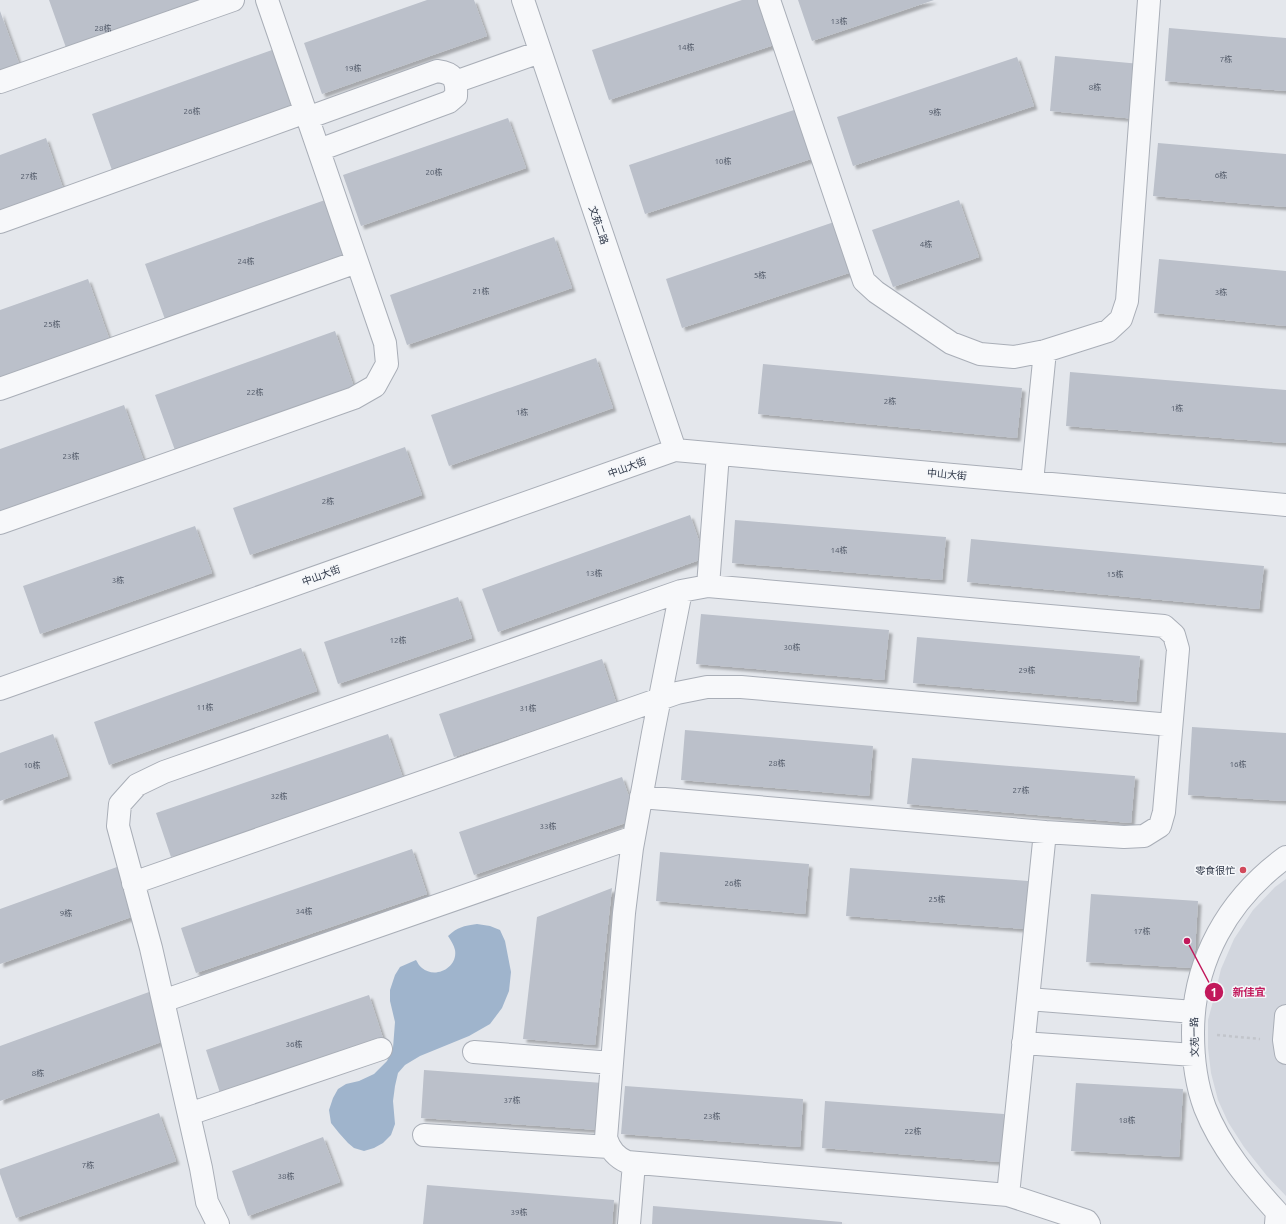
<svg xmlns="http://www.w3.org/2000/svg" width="1286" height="1224" font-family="Ubuntu,'Noto Sans SC',sans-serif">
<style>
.built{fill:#d2d6de}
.water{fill:#9fb4cc}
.building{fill:#bbc0ca;filter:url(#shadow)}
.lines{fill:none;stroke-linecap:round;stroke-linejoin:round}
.minor-casing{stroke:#a9aeb7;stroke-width:24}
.path{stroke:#c2c5cb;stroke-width:2.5;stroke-dasharray:3 3;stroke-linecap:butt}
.minor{stroke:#f7f8fa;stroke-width:22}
.poi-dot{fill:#d1495b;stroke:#f4f6f9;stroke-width:1.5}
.labels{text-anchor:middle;stroke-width:3;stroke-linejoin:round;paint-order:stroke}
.number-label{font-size:8px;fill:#4f5766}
.street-label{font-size:10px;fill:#2b3445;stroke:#f4f6f9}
.poi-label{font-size:10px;fill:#2b3445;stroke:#f4f6f9;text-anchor:end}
.leader{fill:none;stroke:#c2185b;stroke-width:1.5}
.callout-dot{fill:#c2185b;stroke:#f4f6f9;stroke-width:1.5}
.mark-label{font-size:12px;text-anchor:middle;font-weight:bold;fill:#fff}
.callout-label{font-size:11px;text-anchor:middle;font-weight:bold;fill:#c2185b;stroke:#f4f6f9;stroke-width:3;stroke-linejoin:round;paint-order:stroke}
</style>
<defs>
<filter id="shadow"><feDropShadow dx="3.5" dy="3.5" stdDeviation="1" flood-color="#0004"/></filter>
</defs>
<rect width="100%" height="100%" fill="#e4e7ec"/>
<path class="built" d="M1286 879V1196L1267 1176 1244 1147 1228 1122 1218 1100 1211 1073 1208 1048V1020L1215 994 1221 969 1234 939 1253 910 1275 887Z"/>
<path class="water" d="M477 924 490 926 500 930 505 941 511 972 509 991 502 1008 490 1024 469 1036 420 1056 405 1065 398 1073 395 1086 393 1101 395 1124 391 1135 383 1143 374 1148 364 1151 354 1148 348 1143 339 1133 331 1123 329 1110 333 1098 338 1089 346 1084 359 1081 374 1074 387 1061 393 1048 395 1022 390 1001V990L395 975 400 967 416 960C418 963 419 966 422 968 435 979 458 968 455 950 454 945 451 941 448 936 458 927 463 926 477 924Z"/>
<path class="building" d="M49 0H225L69 56Z
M427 0H474L487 36 322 94 304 43Z
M742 0H765L780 43 609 100 592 50Z
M798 0H934L812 41Z
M0 11 20 66 0 74Z
M1169 28 1286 38V91L1165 81Z
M272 50 292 109 113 173 92 114Z
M1055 56 1140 64 1136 119 1050 111Z
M1017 57 1034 106 853 166 837 117Z
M800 108 817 157 645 214 629 165Z
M508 118 526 168 361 226 343 175Z
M46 138 66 197 0 221V155Z
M1158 143 1286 154V207L1153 196Z
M325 200 346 259 166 322 145 264Z
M959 200 979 257 893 287 872 230Z
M837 221 855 271 682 328 666 279Z
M554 237 572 288 407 345 390 295Z
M1159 259 1286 271V326L1154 313Z
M88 279 109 338 0 377V310Z
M335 331 355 390 176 453 155 395Z
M596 358 613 408 449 466 431 415Z
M763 364 1022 388 1017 438 758 414Z
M1070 372 1286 390V443L1066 426Z
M124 405 145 464 0 515V449Z
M405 447 422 495 250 555 233 508Z
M690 515 705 558 498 632 482 589Z
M735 520 946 537 942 580 732 563Z
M195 526 212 573 40 634 23 586Z
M971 539 1264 566 1259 609 967 582Z
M458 597 472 638 338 684 324 642Z
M701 614 889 630 884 680 696 664Z
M917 637 1140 656 1136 702 913 683Z
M301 648 317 691 109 765 94 722Z
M602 659 616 702 454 757 439 714Z
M1192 727 1286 733V801L1188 795Z
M685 730 873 746 869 796 681 780Z
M53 734 68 776 0 801V753Z
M388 734 403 778 171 857 156 813Z
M912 758 1135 776 1131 823 907 804Z
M622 777 637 819 474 875 459 832Z
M412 849 427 894 196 973 181 928Z
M660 852 809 864 805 914 656 901Z
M117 867 134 916 0 964V909Z
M850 868 1028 881 1025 929 846 916Z
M612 888 595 1045 523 1039 537 917Z
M1091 894 1198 901 1194 968 1086 962Z
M149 992 164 1041 0 1101V1046Z
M369 995 383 1038 220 1093 206 1050Z
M424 1070 603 1083 599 1130 421 1118Z
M1076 1083 1183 1089 1179 1157 1071 1151Z
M625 1086 803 1099 800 1147 621 1134Z
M825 1101 1004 1114 1000 1162 822 1148Z
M159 1113 176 1161 16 1218 0 1174V1169Z
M323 1137 340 1182 248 1216 232 1171Z
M427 1185 614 1200 612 1224H423Z
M653 1206 842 1222V1224H652Z"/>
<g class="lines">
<g class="minor-casing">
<path id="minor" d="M523 0 675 450
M769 0 864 281 876 292 951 343 980 354 1014 357 1045 351 1108 331 1121 319 1127 301 1149 0
M0 82 233 0
M455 82 540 52
M307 118 437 71C454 73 457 79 456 96L449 102 319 150
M0 222 306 112
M0 389 357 262
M1032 482 1045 351
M0 523 354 398 375 386 387 364 385 343 267 0
M708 586 718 454
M681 591 653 733 632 848 624 913 606 1138C610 1150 616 1157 627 1162L1008 1195
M0 689 675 450 1286 505
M1045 832 1008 1195 1087 1221 1089 1224
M133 883 677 693 707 687H741L1171 725
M1028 999 1194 1012
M163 1001 634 837
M1286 1016 1284 1040 1286 1053
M1023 1043 1194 1055
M474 1052 612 1063
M189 1114 381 1049
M424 1135 609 1147
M218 1224 207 1202 201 1168 151 948 118 826 120 804 137 785 164 772 681 591 708 586 1164 626 1174 635 1178 649 1164 812 1160 826 1144 836 1124 837 1045 832 641 797
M629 1224 634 1163
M1276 1224 1277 1212C1248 1180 1221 1148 1205 1108 1196 1084 1193 1058 1193 1033 1193 961 1228 899 1286 857"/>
</g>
<path class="path" d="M1217 1035 1260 1039"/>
<use href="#minor" class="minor"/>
</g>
<circle class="poi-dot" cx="1243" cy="870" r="4"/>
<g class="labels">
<g class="number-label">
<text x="839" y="24">13栋</text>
<text x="103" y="31">28栋</text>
<text x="686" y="50">14栋</text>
<text x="1226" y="62">7栋</text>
<text x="353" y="71">19栋</text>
<text x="1095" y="90">8栋</text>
<text x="192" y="114">26栋</text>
<text x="935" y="115">9栋</text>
<text x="723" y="164">10栋</text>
<text x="434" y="175">20栋</text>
<text x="1221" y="178">6栋</text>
<text x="29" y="179">27栋</text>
<text x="926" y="247">4栋</text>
<text x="246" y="264">24栋</text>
<text x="760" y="278">5栋</text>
<text x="481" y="294">21栋</text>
<text x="1221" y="295">3栋</text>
<text x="52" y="327">25栋</text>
<text x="255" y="395">22栋</text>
<text x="890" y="404">2栋</text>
<text x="1177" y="411">1栋</text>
<text x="522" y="415">1栋</text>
<text x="71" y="459">23栋</text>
<text x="328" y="504">2栋</text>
<text x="839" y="553">14栋</text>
<text x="594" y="576">13栋</text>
<text x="1115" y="577">15栋</text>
<text x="118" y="583">3栋</text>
<text x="398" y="643">12栋</text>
<text x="792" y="650">30栋</text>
<text x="1027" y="673">29栋</text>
<text x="205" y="710">11栋</text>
<text x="528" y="711">31栋</text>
<text x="777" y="766">28栋</text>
<text x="1238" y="767">16栋</text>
<text x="32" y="768">10栋</text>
<text x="1021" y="793">27栋</text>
<text x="279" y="799">32栋</text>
<text x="548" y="829">33栋</text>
<text x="733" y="886">26栋</text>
<text x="937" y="902">25栋</text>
<text x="304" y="914">34栋</text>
<text x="66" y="916">9栋</text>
<text x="1142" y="934">17栋</text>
<text x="294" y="1047">36栋</text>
<text x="38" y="1076">8栋</text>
<text x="512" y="1103">37栋</text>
<text x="712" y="1119">23栋</text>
<text x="1127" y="1123">18栋</text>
<text x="913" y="1134">22栋</text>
<text x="88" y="1168">7栋</text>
<text x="286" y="1179">38栋</text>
<text x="519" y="1215">39栋</text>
</g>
<g class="street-label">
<text transform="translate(599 225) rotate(71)" y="4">文苑二路</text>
<text transform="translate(627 467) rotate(-20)" y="4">中山大街</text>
<text transform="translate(947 474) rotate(5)" y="4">中山大街</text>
<text transform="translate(321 575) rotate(-20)" y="4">中山大街</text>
<text transform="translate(1194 1037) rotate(-91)" y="4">文苑一路</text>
</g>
<g class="poi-label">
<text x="1235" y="874">零食很忙</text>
</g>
</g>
<path class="leader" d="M1187 941L1214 992"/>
<g class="callout-dot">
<circle cx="1187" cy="941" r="4"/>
<circle cx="1214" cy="992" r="10"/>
</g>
<g class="mark-label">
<text x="1214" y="997">1</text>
</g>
<g class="callout-label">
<text x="1249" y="996">新佳宜</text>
</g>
</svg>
